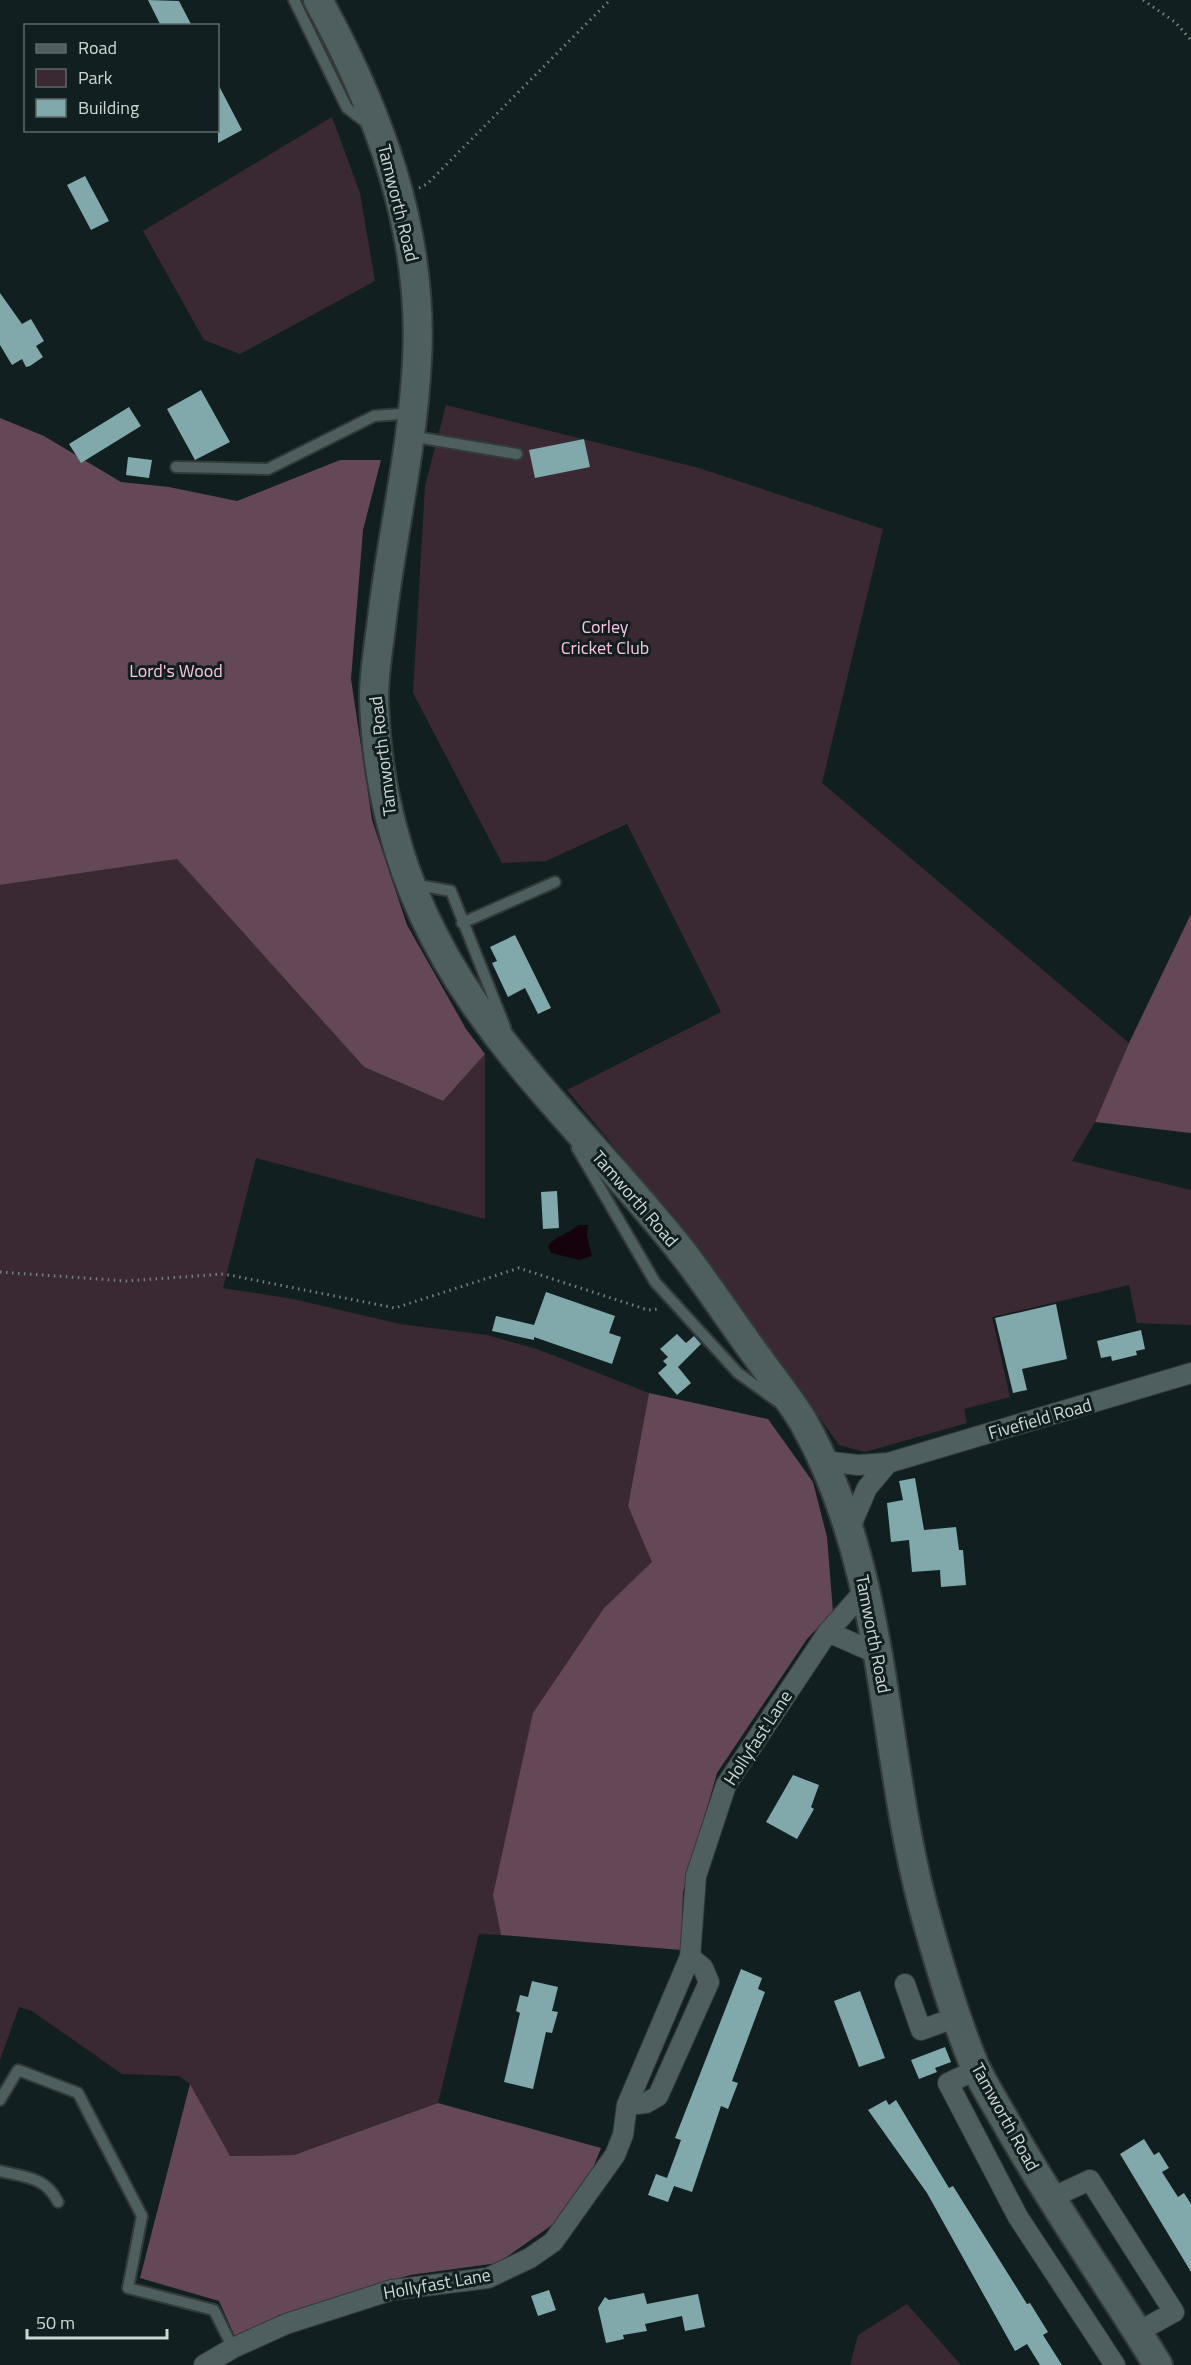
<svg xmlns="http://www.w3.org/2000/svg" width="1191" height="2365" font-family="'Titillium Web',sans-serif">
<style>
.green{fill:#3a2932}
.forest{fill:#644857}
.water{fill:#14020c}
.building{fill:#81a8aa}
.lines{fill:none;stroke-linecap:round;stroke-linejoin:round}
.lane-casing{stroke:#323a3b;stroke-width:14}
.street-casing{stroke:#323a3b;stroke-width:22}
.secondary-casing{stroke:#323a3b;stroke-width:32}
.path{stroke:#768181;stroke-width:3;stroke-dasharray:1.5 4.5;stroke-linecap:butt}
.lane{stroke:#4f5e5f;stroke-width:10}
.street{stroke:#4f5e5f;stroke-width:20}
.secondary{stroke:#4f5e5f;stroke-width:28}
.labels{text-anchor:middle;stroke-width:6;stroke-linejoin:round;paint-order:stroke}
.street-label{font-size:18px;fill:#ced7d7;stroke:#121f20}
.park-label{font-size:18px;fill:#fac3e0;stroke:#121f20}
</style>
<rect width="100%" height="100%" fill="#121f20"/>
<path class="green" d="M332 117 360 193 375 281 240 354 204 340 143 231Z
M446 405 699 468 883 529 822 783 1129 1043 1095 1122 1072 1161 1191 1190V1325L1137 1323 1129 1285 992 1317 1010 1397 964 1409 967 1423 865 1452 839 1445 690 1238 567 1090 721 1012 627 824 546 861 502 863 413 693 425 486Z
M177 859 364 1067 443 1101 485 1054V1219L256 1158 223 1288 293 1299 400 1324 487 1335 537 1349 649 1393 628 1506 653 1562 604 1608 493 1895 501 1935 479 1934 438 2103 294 2155 229 2156 190 2084 179 2076 122 2074 32 2011 19 2007 0 2060V885Z
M907 2304 961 2365H850L858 2335Z"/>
<path class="forest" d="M0 418 44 436 121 482 169 487 237 501 340 460H381L363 530 351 679 372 820 407 925 466 1029 485 1054 443 1101 364 1067 177 859 0 885Z
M1191 914V1133L1095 1122 1129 1043Z
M649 1393 768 1419 813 1482 827 1537 833 1612 807 1639 717 1773 683 1892 681 1950 501 1935 493 1895 533 1713 604 1608 652 1562 628 1506Z
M190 2084 230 2156 294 2155 438 2103 601 2148 591 2173 559 2220 498 2263 410 2275 317 2304 236 2339 219 2301 140 2278Z"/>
<path class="water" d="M578 1225H588L587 1236 592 1256 579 1260 551 1253 548 1246C555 1236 569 1234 578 1225Z"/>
<path class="building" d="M148 0 179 1 192 26H161Z
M218 84 242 130 218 143Z
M85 176 109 221 91 230 67 185Z
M0 293 22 324 31 319 44 341 36 346 43 357 30 366 26 367 22 359 12 365 0 345Z
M201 390 230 442 195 460 167 409Z
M129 407 141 426 81 463 69 444Z
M584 439 590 467 535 478 529 450Z
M128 457 152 460 149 478 126 475Z
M515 935 551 1008 538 1014 525 988 508 997 492 963 497 961 490 947Z
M557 1191 559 1228 543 1229 541 1192Z
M546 1292 615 1316 609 1333 621 1337 612 1364 534 1337V1340L492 1331 496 1316 534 1325Z
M1056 1304 1067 1359 1022 1369 1027 1390 1013 1393 995 1318Z
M1141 1330 1145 1349 1136 1351 1137 1355 1112 1361 1111 1356 1101 1358 1097 1341Z
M677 1334 686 1343 694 1336 701 1344 678 1367 691 1383 677 1395 658 1373 667 1365 663 1361 668 1357 660 1349Z
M915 1478 924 1530 956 1527 959 1550H963L966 1585 941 1587 940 1570 912 1572 909 1540 891 1542 887 1503 903 1500 899 1481Z
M793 1775 819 1785 811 1807 814 1809 797 1839 766 1822Z
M741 1969 762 1978 758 1989 765 1992 732 2081 738 2083 728 2109 721 2106 692 2192 674 2186 668 2202 648 2195 656 2174 667 2178 681 2140 675 2138Z
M532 1981 558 1987 552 2011 558 2012 552 2033 546 2032 533 2089 504 2082 520 2013 516 2011 520 1995 528 1997Z
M860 1991 885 2058 859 2067 834 2001Z
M945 2047 951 2062 935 2068 937 2072 919 2079 911 2060Z
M886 2100 889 2105 896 2100 949 2188 953 2186 1027 2304 1030 2303 1048 2332 1043 2335 1062 2365H1040L1027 2344 1015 2351 927 2193 868 2110Z
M1144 2139 1154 2155 1159 2152 1169 2168 1162 2172 1178 2197 1184 2193 1191 2204V2272L1120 2154Z
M549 2290 556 2310 538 2316 531 2296Z
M644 2293 647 2304 698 2294 705 2327 685 2331 682 2316 645 2324 647 2331 623 2335 624 2339 606 2343 598 2308 605 2297 609 2300Z"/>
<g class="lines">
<g class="lane-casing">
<path id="lane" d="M294 0 347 108 368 124
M410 436 517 454
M176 467 268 469 374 416 413 413
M412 884 451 891 505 1027
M462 923 555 882
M577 1148 655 1282 738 1373 777 1401
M0 2100 18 2070 78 2093 142 2216 128 2288 214 2310 233 2348
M0 2171C25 2177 46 2177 58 2202"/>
</g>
<g class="street-casing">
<path id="street" d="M823 1461 858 1465 888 1463 1191 1373
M849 1530 867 1488 888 1463
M828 1632 878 1654
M905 1984 921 2030 957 2017
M976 2070 948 2083 1018 2217 1115 2365
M627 2105 646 2103 658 2096 709 1982 703 1968 690 1957
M1051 2198 1090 2180 1174 2312 1138 2332
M204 2365 233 2348 286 2324 392 2290 488 2278 530 2258 553 2242 615 2155 623 2135 627 2105 690 1957 696 1876 726 1785 828 1632 866 1589"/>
</g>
<g class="secondary-casing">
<path id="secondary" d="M318 0C379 111 424 232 417 360 413 447 392 533 382 619 379 645 374 671 374 697 375 740 381 785 392 826 438 1009 572 1112 683 1253 709 1287 733 1324 759 1359 774 1380 791 1401 804 1423 891 1578 880 1762 929 1928 942 1974 956 2021 974 2064 983 2084 995 2103 1006 2122 1052 2205 1108 2283 1158 2365"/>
</g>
<path class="path" d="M1143 0 1175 22 1191 40
M419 188 427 184 610 0
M0 1272 126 1281 224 1274 395 1308 519 1268 648 1310 659 1309"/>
<use href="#lane" class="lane"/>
<use href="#street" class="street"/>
<use href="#secondary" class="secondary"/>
</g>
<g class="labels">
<g class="street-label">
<text transform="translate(398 203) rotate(76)" y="6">Tamworth Road</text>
<text transform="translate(383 756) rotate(-97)" y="6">Tamworth Road</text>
<text transform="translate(635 1199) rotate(49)" y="6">Tamworth Road</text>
<text transform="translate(1040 1419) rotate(-16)" y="6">Fivefield Road</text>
<text transform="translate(873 1634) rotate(79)" y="6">Tamworth Road</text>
<text transform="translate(758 1738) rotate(-57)" y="6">Hollyfast Lane</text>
<text transform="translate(1005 2117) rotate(61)" y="6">Tamworth Road</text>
<text transform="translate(437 2284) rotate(-10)" y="6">Hollyfast Lane</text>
</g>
<g class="park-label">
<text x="605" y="633">Corley<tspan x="605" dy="21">Cricket Club</tspan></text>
<text x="176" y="677">Lord's Wood</text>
</g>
</g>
<rect x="24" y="24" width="195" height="108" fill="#121f20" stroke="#5d6969" stroke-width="1.5"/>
<rect x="36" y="44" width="30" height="9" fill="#4f5e5f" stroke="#5d6969" stroke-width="1.5"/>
<text x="78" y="54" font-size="18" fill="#ced7d7">Road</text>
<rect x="36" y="69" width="30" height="18" fill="#3a2932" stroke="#5d6969" stroke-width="1.5"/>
<text x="78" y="84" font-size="18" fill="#ced7d7">Park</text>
<rect x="36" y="99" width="30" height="18" fill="#81a8aa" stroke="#5d6969" stroke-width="1.5"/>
<text x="78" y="114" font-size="18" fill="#ced7d7">Building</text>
<path d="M27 2329v9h140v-9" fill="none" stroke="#ced7d7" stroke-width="3"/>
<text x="36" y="2329" font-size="18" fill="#ced7d7" stroke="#121f20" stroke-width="4.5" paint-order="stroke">50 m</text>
</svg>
